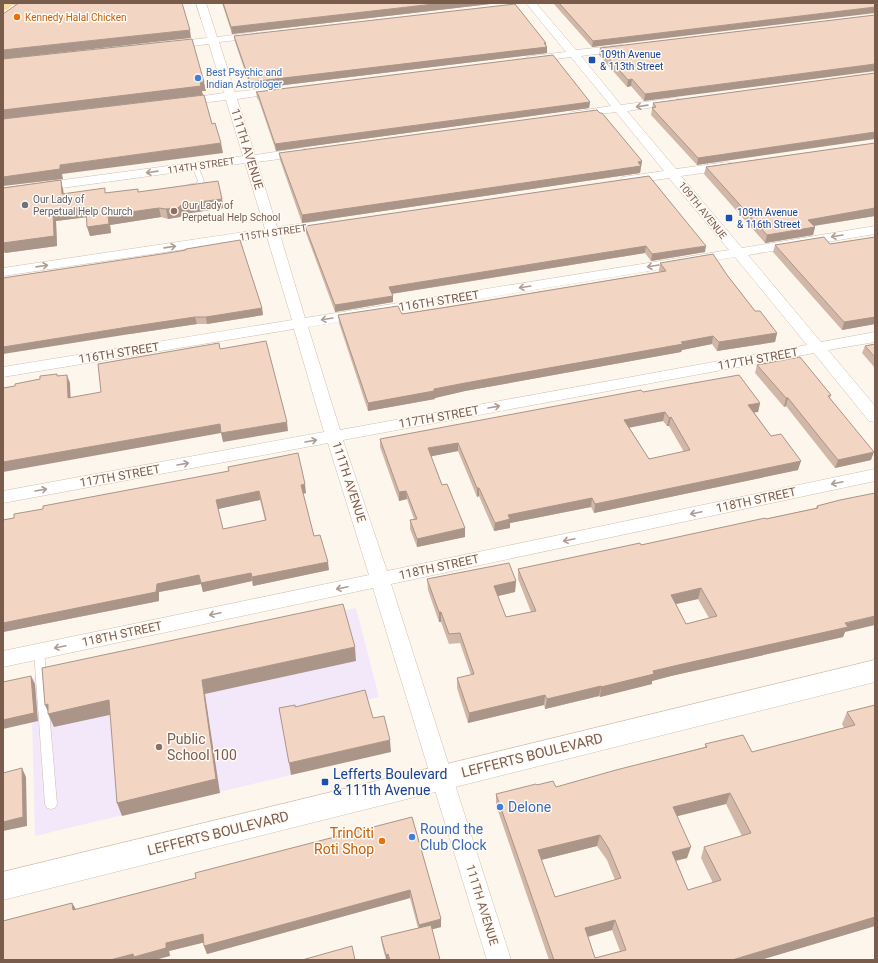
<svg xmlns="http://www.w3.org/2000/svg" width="878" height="963" font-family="Roboto,sans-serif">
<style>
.education{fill:#f3e8fa}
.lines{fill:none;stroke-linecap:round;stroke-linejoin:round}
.lane-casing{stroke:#d1beb0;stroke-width:1}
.street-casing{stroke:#d1beb0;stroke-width:1}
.secondary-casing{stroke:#d6c0b0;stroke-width:1}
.primary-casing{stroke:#dad1cd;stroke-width:1}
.lane{fill:#fff;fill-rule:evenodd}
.street{fill:#fff;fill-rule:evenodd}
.secondary{fill:#fff;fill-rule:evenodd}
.primary{fill:#fbd9a5;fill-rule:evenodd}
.wall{fill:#d1b7a8;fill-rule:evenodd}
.shaded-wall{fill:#aa9588}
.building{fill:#f3d5c3;stroke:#aa9588;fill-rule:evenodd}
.oneway{stroke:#af9d94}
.food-dot{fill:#e8710a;stroke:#fffaf3;stroke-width:1.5}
.transit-dot{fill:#1a4fb4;stroke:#fffaf3;stroke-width:1.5}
.shop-dot{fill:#3f7fe0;stroke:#fffaf3;stroke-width:1.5}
.worship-dot{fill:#6b7280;stroke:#fffaf3;stroke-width:1.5}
.education-dot{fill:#8d6e63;stroke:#fffaf3;stroke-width:1.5}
.labels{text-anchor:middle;stroke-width:3;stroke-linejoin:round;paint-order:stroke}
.far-food-label{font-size:10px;fill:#c56008;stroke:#fffaf3;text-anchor:start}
.far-transit-label{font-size:10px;fill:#164399;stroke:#fffaf3;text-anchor:start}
.far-shop-label{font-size:10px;fill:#366cbe;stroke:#fffaf3;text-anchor:start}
.far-street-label{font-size:10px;fill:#7a5c4d;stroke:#fffaf3}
.far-worship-label{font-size:10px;fill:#5b616d;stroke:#fffaf3;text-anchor:start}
.far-education-label{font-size:10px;fill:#785e54;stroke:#fffaf3;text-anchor:start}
.street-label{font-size:12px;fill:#7a5c4d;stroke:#fffaf3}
.near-education-label{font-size:14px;fill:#785e54;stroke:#fffaf3;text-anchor:start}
.near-street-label{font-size:14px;fill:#7a5c4d;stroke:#fffaf3}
.near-transit-label{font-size:14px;fill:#164399;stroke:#fffaf3;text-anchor:start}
.near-shop-label{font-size:14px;fill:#366cbe;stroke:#fffaf3;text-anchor:start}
.near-food-label{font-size:14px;fill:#c56008;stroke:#fffaf3;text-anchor:end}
</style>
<rect width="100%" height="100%" fill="#fdf6ec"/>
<path class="education" d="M356 608 379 697 281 720 291 775 35 836 31 678Z"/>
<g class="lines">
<g class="lane-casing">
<path id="lane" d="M195 164 198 166 204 181 201 186 187 187V185L197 183 198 181 192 166Z
M39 647 43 648 44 651 57 804 55 808 51 809 47 808 45 804 34 651 35 648Z"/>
</g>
<g class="street-casing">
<path id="street" d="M33 3H66L61 6 3 12V6Z
M196 3H206L217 37 256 32 261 35 256 38 219 42 235 92 279 87 284 90 279 93 237 99 255 155 302 148 306 149 308 152 306 155 302 156 257 162 277 227 327 220 332 221 334 224 332 227 327 228 280 235 305 318 729 250 669 178 626 184 622 183 620 180 622 177 664 171 616 112 576 117 572 116 570 114 572 112 611 106 571 57 531 62 527 61 526 59 527 57 531 56 566 52 526 3H536L576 50 622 45 626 46 627 48 626 50 622 51 581 56 621 105 675 98 679 99 681 101 675 104 627 111 676 169 727 162 731 163 733 166 731 169 681 176 742 248 875 226V234L748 255 821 342 875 332V342L828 350 875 406V422L869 421 814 353 343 440 387 571 875 469V481L391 584 511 960H487L373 588 3 667V651L369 575 328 443 3 503V491L324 432 294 329 3 377V367L292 320 267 237 3 276V268L265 229 245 163 3 196V188L243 156 226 100 182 105 176 102 182 99 224 93 209 44 171 48 166 45 171 42 207 38ZM735 257 807 345 340 430 308 327Z"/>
</g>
<g class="secondary-casing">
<path id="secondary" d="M875 660V682L3 900V872Z"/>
</g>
<g class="primary-casing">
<path id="primary" d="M3 3H15L7 10 3 11Z"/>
</g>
<use href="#lane" class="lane"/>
<use href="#street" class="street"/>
<use href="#secondary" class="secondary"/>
<use href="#primary" class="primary"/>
</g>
<path class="wall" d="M222 3H499L232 34Z
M553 3H875L592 47Z
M875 15 644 101 631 86 627 87 599 55 600 48Z
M234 36 546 43 547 53 251 89 235 42Z
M875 73 697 165 651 115 653 103Z
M256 92 590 102 589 108 276 151 259 101 257 98Z
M875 143V216L814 226 815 227 813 235 765 243 704 174 706 167Z
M279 153 642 161 640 173 302 223 280 160Z
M649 176 705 252 651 261 645 253 392 294 393 302 335 312 306 233 305 226Z
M3 188 63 189 64 193H106L138 192 224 208 184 214 180 217 168 219 161 217 110 225 111 233 90 236 87 217 56 221 57 246 5 253 3 252Z
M875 237V324L842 330 773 252 775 245 830 244Z
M660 263 727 275 755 311 777 333 775 342 717 351 712 344 682 350 681 352 465 391 435 398V399L368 411 339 323 338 315 402 314 660 272 659 271Z
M3 278 262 308 263 315 207 324H197L130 334Z
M875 344V368L862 353 865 346Z
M757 365 831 395 830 398 871 460 835 468 786 406 784 407 755 373Z
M643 392 760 403 758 412H754L771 436 798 470 594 513 591 507 510 523V528L494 531 479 496 477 497 458 451 431 456 442 485 465 528V537L417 547 410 529V520L414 519 407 499 399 501 380 447V439ZM663 421 667 426H669L684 452 649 459 629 427Z
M229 471 306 493 303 494 314 536 329 570 253 586 252 581 203 592 201 584 159 592V601L3 632V520L14 518 43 509ZM260 500 265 520 223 529 218 509Z
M840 500 845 632 843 637 671 676 652 681V684L600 697 599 696 545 709 544 705 468 723 457 688V678L471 675 460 643 449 644 441 622H439L428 590 427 579 516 581 515 592 498 596 506 617 531 612 518 579V569L641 545 816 508 817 506ZM698 599 709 618 686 624 675 604Z
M875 705V926L760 960H549L496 805V794L537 785 556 787 705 747V744L752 752 844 728 842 724 847 712ZM726 804 742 836 704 847 701 858 713 883 688 890 676 861 687 858 677 816ZM597 846 607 860 615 880 555 897 541 860ZM612 930 620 951 595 958 588 937Z
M412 817 441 927 432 929 440 960H386L382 945 381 937 418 928 410 898 207 954 204 946V942L169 951 170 956 3 960 72 903 76 910 196 878Z"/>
<path class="shaded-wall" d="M443 3H499L232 34 231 27Z
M875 7V13L592 47 593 41Z
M190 30 191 38 3 59V50Z
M546 43V47H547V53L251 89 250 82Z
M875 64V71L644 101 645 94Z
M632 79 631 86 627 87 628 80Z
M204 82 206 91H202L203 95 3 119V110Z
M590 102 589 108 276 151 275 144Z
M875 132V139L697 165 698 158Z
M221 143 223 153 62 174 63 179 3 186V177L60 165Z
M642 161 640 173 302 223V215Z
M61 180 63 189 64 203 62 194Z
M222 199 224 208 184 214 180 217 168 219 166 209 182 204Z
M86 207 88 217 56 221 57 246 5 253 3 248V243L53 211Z
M159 208 161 217 110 225 111 233 90 236 87 227 108 215Z
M875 208V216L806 227 808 220Z
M815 227 813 235 765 243 767 235Z
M646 246 645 253 390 294 389 287Z
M706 246 705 252 651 261 652 254Z
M393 296V302L335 312V305Z
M262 308 263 315 207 324 206 317Z
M195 317 197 324 130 334 3 354V347L128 327Z
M875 317V324L842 330 844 322Z
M777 333 775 342 717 351 719 342Z
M713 336 712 344 682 350 681 352 465 391 435 398V399L368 411V403L465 383Z
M67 375 70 383 71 406 68 398Z
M786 398H788L786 406 784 407Z
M760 403 758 412 746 414 748 405Z
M665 412 663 421 623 429 624 420Z
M671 417 669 426H667L669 418Z
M287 422 288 431 223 442 221 433Z
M220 424 221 433 3 472V462Z
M458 443V451L428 457V448Z
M874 452 871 460 835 468 838 460Z
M801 461 798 470 594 513 595 504Z
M305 484 306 493 302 494 301 485Z
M477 488H479V496L477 497Z
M259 491 260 500 218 509 216 500Z
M406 491 407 499 399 501V492Z
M592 498 591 507 510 523V528L494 531 495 523 508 515Z
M465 528V537L417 547V539Z
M328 562 329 570 253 586 252 577Z
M251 573 252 581 203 592 201 584 159 592V601L3 632V623L157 584 199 575Z
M516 581 515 592 493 597 494 586Z
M701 588 698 599 668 606 671 595Z
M439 612H441V622H439Z
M875 616V625L845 632 843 637 671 676 652 681V684L600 697 601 687 653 671Z
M355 647 356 661 205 694 220 793 122 816 117 803 202 680Z
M31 676 35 684 38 721 3 729V720Z
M601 686 599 696 545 709 547 699Z
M545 695 544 705 468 723 469 713Z
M109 700 114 714 54 727 48 714H49L45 705Z
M390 740 391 752 291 775 289 763Z
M22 768 26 777 27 826 3 831V822Z
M730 793 726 804 670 818 673 807Z
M600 835 597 846 537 861 538 850Z
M691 847 687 858 669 862 672 852Z
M410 890V898L207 954 204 946Z
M72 903 77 911 73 910Z
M875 917V926L760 960H732Z
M441 919V927L419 933V925Z
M615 920 612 930 583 938 585 928Z
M203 934 206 942 169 951 170 956 155 960H110L166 943Z
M388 954 389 960H386V955Z"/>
<path class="building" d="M19 3H182L190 30 3 50V14L13 7Z
M223 3H443L231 27Z
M559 3H875V7L593 41Z
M515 4 546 43H544L547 47 250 82 234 36Z
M875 15V64L645 94 632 79 628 80 600 48Z
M192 39 204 82H200L201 86 3 110V59Z
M553 55 590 102 275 144 258 94 256 92Z
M875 73V132L698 158 652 108 656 107 653 103Z
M204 95 212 124 215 123 221 143 60 165V169L3 177V119Z
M597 110 600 113H602L642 161 638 162 641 166 302 215 279 153Z
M875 143V208L808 220 815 227 767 235 706 167Z
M649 176 706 246 652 254 646 246 570 258 389 287 393 296 335 305 305 226Z
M61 180 62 194 105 188V193L138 189V192L218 181 222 199 182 204 178 208 166 209 159 208 108 215 109 224 87 227 86 207 53 211 54 236 3 243V188Z
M824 237 830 244 875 237V317L844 322 775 245Z
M240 240 262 308 206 317H195L128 327 3 347V278L168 253 186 250V249Z
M713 254 727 275 755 311H760L777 333 719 342 713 336 681 342 683 344 465 383 434 389V391L368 403 338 315 398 306 402 314 448 307 666 271 660 263Z
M266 341 287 422 221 433 220 424 3 462V388L15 386V384L40 379V376L57 374V376L67 375 68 398 101 392 98 364 219 343 220 349Z
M875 344V357L865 346Z
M800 357 831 395 828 396 874 452 838 460 788 398H786L757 365Z
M739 375 760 403 748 405 771 436 781 434 801 461 595 504 592 498 508 515 510 519 495 523 479 488H477L458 443 428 448 442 485 447 484 465 528 417 539 410 520 417 519 406 491 399 492 380 439 636 391 641 390 643 392ZM665 412 669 418 671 417 690 450 649 459 624 420Z
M298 453 305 484 301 485 314 536 320 535 328 562 252 577 251 573 201 583 199 575 157 584 156 592 3 623V520L14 518V514L43 509V506L229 471 228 467ZM259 491 266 520 223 529 216 500Z
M875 493V616L845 623 848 627 674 666 653 671 654 674 601 687V686L547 699 545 695 469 713 457 678 474 674 460 633 449 634 441 612H439L427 579 509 563 516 581 494 586 506 617 536 611 518 569 640 543 641 545 765 518 766 519 818 508 817 506 840 500ZM701 588 717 616 686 624 671 595Z
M343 604 355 647 202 680 216 779 117 803 109 700 48 714V704L45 705 42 668Z
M31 676 34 713 3 720V682Z
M365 690 373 718 384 716 390 740 289 763 279 708 295 705V707Z
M875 705V917L732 960H554L496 794 536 784 537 785 553 781 556 787 616 770 707 747 705 744 743 735 752 752 855 725 847 712ZM730 793 751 833 704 847 721 880 688 890 672 852 691 847 673 807ZM600 835 609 849 621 878 555 897 538 850ZM615 920 626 950 595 958 585 928Z
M22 768 23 817 3 822V773Z
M412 817 441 919 419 925 410 890 204 946 203 934 166 943V948L134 957 133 954 110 960H3V921L72 903 73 910 196 878 195 873Z
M431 925 440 960H390L388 954 386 955 381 937Z
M352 946 355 960H302Z"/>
<defs><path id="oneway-shaft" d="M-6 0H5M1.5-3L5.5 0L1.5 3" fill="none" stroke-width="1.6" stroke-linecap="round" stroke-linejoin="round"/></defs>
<g class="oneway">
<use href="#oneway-shaft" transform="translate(642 106) rotate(172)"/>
<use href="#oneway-shaft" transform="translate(152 172) rotate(172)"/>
<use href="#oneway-shaft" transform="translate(837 236) rotate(171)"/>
<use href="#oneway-shaft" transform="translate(170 247) rotate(-8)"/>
<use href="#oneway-shaft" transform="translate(42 266) rotate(-8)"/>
<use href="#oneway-shaft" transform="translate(653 266) rotate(171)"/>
<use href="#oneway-shaft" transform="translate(525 287) rotate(171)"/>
<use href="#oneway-shaft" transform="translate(327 319) rotate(171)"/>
<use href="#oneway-shaft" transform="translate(494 407) rotate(-10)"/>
<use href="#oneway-shaft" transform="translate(311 441) rotate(-10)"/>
<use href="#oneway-shaft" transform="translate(183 464) rotate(-10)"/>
<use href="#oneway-shaft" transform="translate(837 483) rotate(168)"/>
<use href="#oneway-shaft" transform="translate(41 490) rotate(-10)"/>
<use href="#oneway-shaft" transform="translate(696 513) rotate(168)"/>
<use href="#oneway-shaft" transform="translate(569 540) rotate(168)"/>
<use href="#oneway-shaft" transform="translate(342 588) rotate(168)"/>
<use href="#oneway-shaft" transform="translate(215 614) rotate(168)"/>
<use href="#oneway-shaft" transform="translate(60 647) rotate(168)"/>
</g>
<g class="food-dot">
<circle cx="17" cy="17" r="4"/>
<circle cx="382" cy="841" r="4"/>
</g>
<g class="transit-dot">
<rect x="588" y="56" width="8" height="8" rx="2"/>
<rect x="725" y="214" width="8" height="8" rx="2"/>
<rect x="321" y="778" width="8" height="8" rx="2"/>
</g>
<g class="shop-dot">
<circle cx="198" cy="78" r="4"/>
<circle cx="500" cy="807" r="4"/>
<circle cx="412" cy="837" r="4"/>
</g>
<circle class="worship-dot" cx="25" cy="205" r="4"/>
<g class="education-dot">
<circle cx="174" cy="211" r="4"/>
<circle cx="159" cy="747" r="4"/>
</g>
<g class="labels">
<g class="far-food-label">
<text x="25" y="21">Kennedy Halal Chicken</text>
</g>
<g class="far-transit-label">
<text x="600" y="58">109th Avenue<tspan x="600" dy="12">&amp; 113th Street</tspan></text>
<text x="737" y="216">109th Avenue<tspan x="737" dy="12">&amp; 116th Street</tspan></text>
</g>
<g class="far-shop-label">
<text x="206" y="76">Best Psychic and<tspan x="206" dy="12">Indian Astrologer</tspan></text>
</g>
<g class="far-street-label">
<text transform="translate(201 165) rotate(-8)" y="4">114TH STREET</text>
<text transform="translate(703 210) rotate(51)" y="4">109TH AVENUE</text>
<text transform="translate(273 232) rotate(-8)" y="4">115TH STREET</text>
</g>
<g class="far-worship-label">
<text x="33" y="203">Our Lady of<tspan x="33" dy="12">Perpetual Help Church</tspan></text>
</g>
<g class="far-education-label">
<text x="182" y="209">Our Lady of<tspan x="182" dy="12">Perpetual Help School</tspan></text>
</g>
<g class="street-label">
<text transform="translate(247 149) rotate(73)" y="4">111TH AVENUE</text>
<text transform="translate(439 301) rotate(-9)" y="4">116TH STREET</text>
<text transform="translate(119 353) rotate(-9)" y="4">116TH STREET</text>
<text transform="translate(758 359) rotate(-10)" y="4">117TH STREET</text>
<text transform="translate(439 417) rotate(-10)" y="4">117TH STREET</text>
<text transform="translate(120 476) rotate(-10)" y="4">117TH STREET</text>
<text transform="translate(349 482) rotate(72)" y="4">111TH AVENUE</text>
<text transform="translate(756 500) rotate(-12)" y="4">118TH STREET</text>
<text transform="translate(439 567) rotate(-12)" y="4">118TH STREET</text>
<text transform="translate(122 634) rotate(-12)" y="4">118TH STREET</text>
<text transform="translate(482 905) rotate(73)" y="4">111TH AVENUE</text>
</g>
<g class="near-education-label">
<text x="167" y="744">Public<tspan x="167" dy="16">School 100</tspan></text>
</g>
<g class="near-street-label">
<text transform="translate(532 755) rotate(-14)" y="5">LEFFERTS BOULEVARD</text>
<text transform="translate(218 833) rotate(-14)" y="5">LEFFERTS BOULEVARD</text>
</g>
<g class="near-transit-label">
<text x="333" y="779">Lefferts Boulevard<tspan x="333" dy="16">&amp; 111th Avenue</tspan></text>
</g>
<g class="near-shop-label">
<text x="508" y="812">Delone</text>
<text x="420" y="834">Round the<tspan x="420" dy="16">Club Clock</tspan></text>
</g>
<g class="near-food-label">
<text x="374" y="838">TrinCiti<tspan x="374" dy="16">Roti Shop</tspan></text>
</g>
</g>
<rect width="878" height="963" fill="none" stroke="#7a5c4d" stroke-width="8"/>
</svg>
